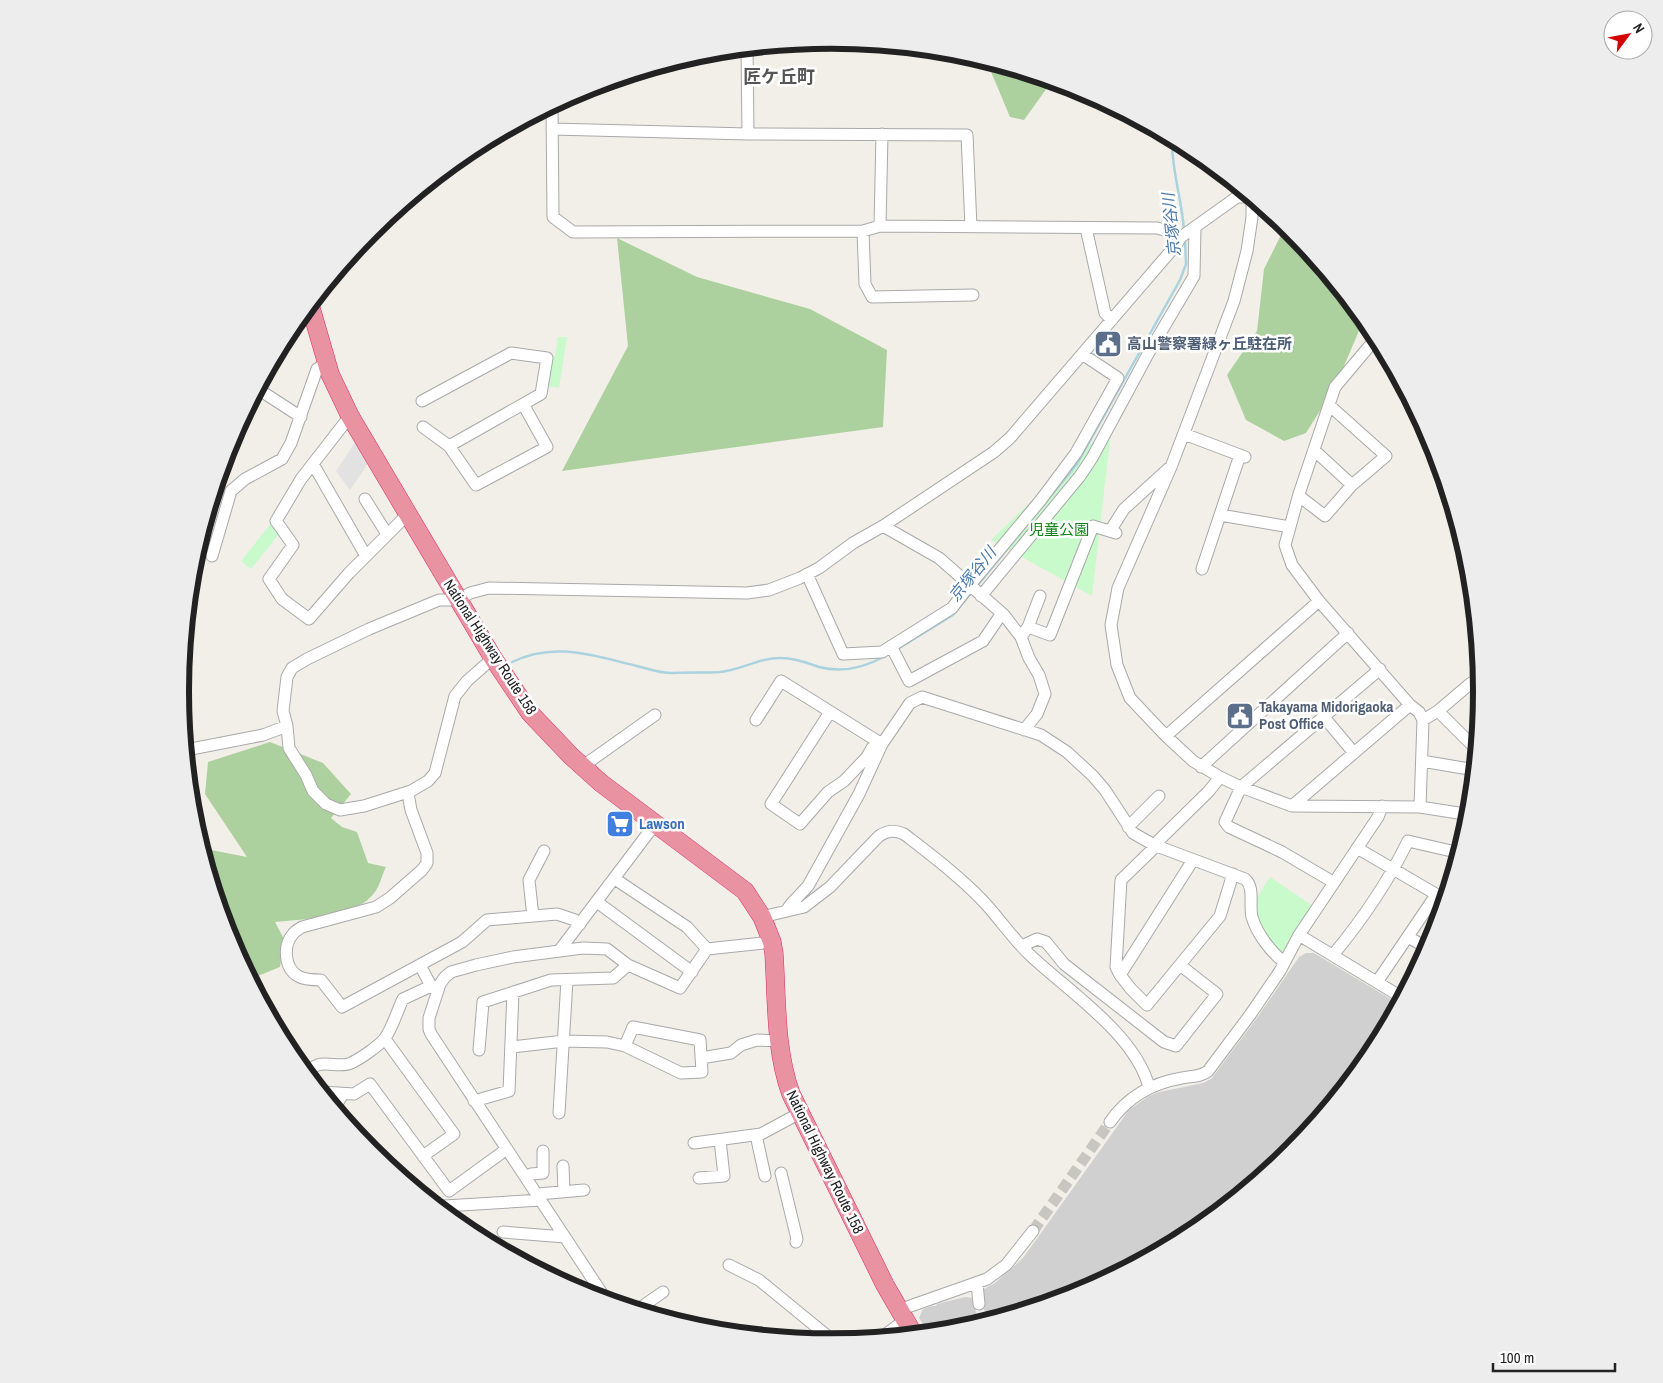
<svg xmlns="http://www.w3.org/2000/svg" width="1663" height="1383" font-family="'Archivo Narrow','Noto Sans JP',sans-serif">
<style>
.religious{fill:#d0d0d0}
.forest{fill:#add19e}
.park{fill:#c8facc}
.parking{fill:#e2e2e2}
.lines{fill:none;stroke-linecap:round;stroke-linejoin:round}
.stream{stroke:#aad3df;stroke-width:2.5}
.minor-tunnel{stroke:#c8c6c1;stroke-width:11;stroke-dasharray:11 5.5;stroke-linecap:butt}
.minor-casing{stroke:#a9a9a9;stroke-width:13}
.highway-casing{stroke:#dc2a67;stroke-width:19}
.minor{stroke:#fff;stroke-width:11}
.highway{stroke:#e892a2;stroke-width:18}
.labels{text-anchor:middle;stroke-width:5;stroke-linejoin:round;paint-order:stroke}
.service-label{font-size:15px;font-weight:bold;fill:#4e5e75;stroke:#fff;text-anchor:start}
.park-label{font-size:15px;fill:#0c8416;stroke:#fff}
.street-label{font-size:15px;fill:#222;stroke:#fff}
.shop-label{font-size:15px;font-weight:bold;fill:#366cbe;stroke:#fff;text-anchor:start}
.water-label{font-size:16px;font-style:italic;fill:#4a7aab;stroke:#fff}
.quarter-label{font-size:18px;font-weight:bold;fill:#555;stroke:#fff}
.rim{fill:none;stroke:#222;stroke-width:6}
</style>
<rect width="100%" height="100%" fill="#f2efe9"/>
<path class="religious" d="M1306 953H1314L1399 1004 1373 1054 1292 1152 1193 1233 1081 1294 990 1321 983 1307 982 1293 984 1289 995 1283 1023 1258 1129 1110 1149 1096 1159 1092 1203 1083 1211 1079 1254 1022 1299 957Z
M965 1297 973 1298 977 1317 980 1324 958 1331 929 1333 919 1318 923 1309 932 1306H936L937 1304Z"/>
<path class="forest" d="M978 58 1054 82 1047 88 1024 120 1010 117 989 67Z
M1294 233 1364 319 1335 387 1306 433 1284 441 1246 420 1227 375 1257 331 1264 269 1281 235Z
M617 238 697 277 810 309 887 350 883 427 562 471 628 346Z
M270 742 323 763 351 794 331 818 342 827 357 832 368 863 386 867C382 875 380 885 375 892 357 918 303 919 275 922L284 939 280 967 253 978 249 976 229 941 201 846 211 850 247 857 205 794 208 762Z"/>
<path class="park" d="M558 337H567L559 388 547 386 551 356H555Z
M1112 423 1092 596 991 540Z
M272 522 279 534 251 569 241 561Z
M1270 877 1313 906 1283 951 1277 953 1261 926 1254 902Z"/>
<path class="parking" d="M356 441 369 462 350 490 336 471Z"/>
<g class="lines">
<path class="stream" d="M1172 138C1171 169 1182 199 1184 230
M977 586 1077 464 1180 280 1186 264 1185 240
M896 650 953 615 972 592
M512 662C555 641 594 656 637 666 649 669 662 674 674 673 689 672 705 673 720 672 741 670 761 657 782 658 796 658 807 663 819 667 842 673 864 668 885 656"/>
<path class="minor-tunnel" d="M1033 1231 1110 1122"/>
<g class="minor-casing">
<path id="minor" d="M747 48 748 134
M552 106 553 217 573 232 863 231 880 226 1157 228 1175 233 1181 237 1237 197H1250
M552 129 748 134 967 135 971 227
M1252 198V217L1247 251 1234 301 1171 467 1118 588 1111 625 1117 665 1130 698 1166 736 1193 761 1220 777 1241 787 1292 806 1420 807 1471 815
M880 226 882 134
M1086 228 1105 313 1112 320
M863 231 865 284 872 297 973 295
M1377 337 1335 387 1299 494 1285 545 1292 565 1319 601 1410 705 1419 712 1423 720 1420 807
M258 389 301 417
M422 401 511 353 547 358 541 394 449 446
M350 416 301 479 276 521 293 545 269 579 282 599 309 619 349 573 408 514
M423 427 449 446 476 485 547 447 523 404
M1184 434 1245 457
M1428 441 1431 438
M1314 450 1352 485
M313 464 366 556
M1299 496 1325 516 1352 485 1386 456 1329 405
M365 499 387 534
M1220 515 1290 527
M883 526 939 558 1004 615 1021 637 1029 658 1039 675 1045 694 1037 714 1024 730
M1110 531 1124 509 1169 468
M212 556 231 491 245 479 282 459 291 443 317 369 326 363
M1202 569 1240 455
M192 570 194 572
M807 574 843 654 882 652 952 608 969 586 1040 501 1076 453 1118 378 1082 354
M981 596 1080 476 1092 458 1148 354 1194 276 1195 228
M1028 627 1040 596
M1021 637 1028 627 1050 635 1093 526 1116 533
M891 646 909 681 983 641 1002 613
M493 658 467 681 455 696 435 773 428 781 411 791 364 806 340 810 326 804 313 791 306 775 289 748 287 726 283 711 287 677 292 668 307 659 369 629 439 600H458L470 593 489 588 747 593 769 590 800 578 819 568 853 543 883 526 994 452 1010 438 1176 245 1181 237
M1438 711 1477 750
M830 712 771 804 800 824 828 792 844 781 867 757 872 748 878 746
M1323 716 1354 753
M756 720 781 681 882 744
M1423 720 1438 711 1471 683 1483 695
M1166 736 1319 601
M186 750 263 735 287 726
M1422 761 1475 770
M583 766 655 715
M1201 767 1348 633
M409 799 411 810 427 853V863L422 870 390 898 376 907 302 927C299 929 295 931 293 934 283 945 284 968 298 976 304 980 314 980 321 980L342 1007 462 942 487 920 557 914 575 920 580 924
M1292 806 1410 705
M1128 827 1159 796
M1154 845 1209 791 1220 777
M1357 848 1446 900
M1193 860 1120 975 1131 989 1147 1005 1220 916 1233 874
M615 879 687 927 707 949
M1333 882 1282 852 1229 827 1225 822 1241 787 1380 669
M597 902 692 972
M786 911 792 903 808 886 859 794 882 744 910 703 922 697 1041 735 1067 752 1093 776 1105 790 1133 833 1154 845 1245 879C1255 887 1249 905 1252 917 1257 934 1271 952 1284 962
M534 916 532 908 529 880 544 851
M762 917 804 907 830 887 879 836C888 830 895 830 904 834 931 855 959 876 983 901 999 918 1013 939 1030 955 1069 992 1135 1034 1149 1087
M1299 935 1403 998
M1408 937 1429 949
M1022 946 1037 939 1046 942 1064 964 1164 1042 1176 1046 1217 994 1180 965
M559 951 649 832 657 825
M1333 955C1362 920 1388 882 1408 841L1460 853
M420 965 431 986 437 990
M1120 975 1116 967 1121 880 1156 846
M1377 982 1436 895
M385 1039 454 1134 423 1156
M512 1047 564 1041 607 1042 625 1046 681 1073 702 1072 700 1040 633 1027 625 1046
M479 1050 483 1002 551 980 613 978 628 965
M701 1058 731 1053 741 1045 757 1040 779 1041
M309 1077C312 1054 338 1070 351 1063 360 1059 380 1045 385 1038 393 1027 397 1011 403 999L431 986
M322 1092 354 1094 370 1084 449 1191 507 1149
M474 1101 509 1091 513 992
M333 1106 337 1104 343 1094
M559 1113 567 980
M1110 1122C1128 1096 1152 1083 1182 1078 1191 1076 1201 1077 1208 1071L1250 1015 1280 971 1299 935 1378 817 1382 806
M756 1135 765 1176
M694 1143 761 1134 800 1113
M563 1166 564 1191
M781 1173 797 1239 796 1242
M526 1176 531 1174 543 1173V1151
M699 1178 724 1176 720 1140
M538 1194 584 1190
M435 1205 445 1206 541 1200
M503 1232 565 1237
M729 1265 759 1280 836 1343
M977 1283 979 1304
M585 1294 600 1290
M607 1301 431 1034 429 1029V1018L440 984 445 977 451 972 476 965 513 957 583 948 607 949 628 965 680 988 707 949 772 942
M637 1310 663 1292
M899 1310 987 1279 1006 1265 1033 1231
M881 1338 905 1320"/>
</g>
<g class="highway-casing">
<path id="highway" d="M310 305 330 374 350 416 493 658 530 713 571 756 601 783 745 891 762 917 772 942 774 954C777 1001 775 1050 791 1094L885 1285 914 1335"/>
</g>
<use href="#minor" class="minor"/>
<use href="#highway" class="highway"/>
</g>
<defs>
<g id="civic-square" transform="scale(1.4375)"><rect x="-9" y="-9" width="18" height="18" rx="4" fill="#5c6f8a" stroke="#fff"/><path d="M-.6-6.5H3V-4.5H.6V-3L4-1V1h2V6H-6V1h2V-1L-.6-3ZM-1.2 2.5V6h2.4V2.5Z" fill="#fff"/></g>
<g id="supermarket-square" transform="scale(1.4375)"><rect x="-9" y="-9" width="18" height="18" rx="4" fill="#3f7fe0" stroke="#fff"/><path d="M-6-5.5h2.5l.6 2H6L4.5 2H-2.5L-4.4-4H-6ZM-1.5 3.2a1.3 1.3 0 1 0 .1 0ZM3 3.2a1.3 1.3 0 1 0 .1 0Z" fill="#fff"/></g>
</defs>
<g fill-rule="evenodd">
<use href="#civic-square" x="1108" y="344"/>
<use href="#civic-square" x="1240" y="716"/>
<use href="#supermarket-square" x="620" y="824"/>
</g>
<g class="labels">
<g class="service-label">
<text x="1127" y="349">高山警察署緑ヶ丘駐在所</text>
<text x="1259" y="712">Takayama Midorigaoka<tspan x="1259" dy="17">Post Office</tspan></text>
</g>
<g class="park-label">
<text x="1059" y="535">児童公園</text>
</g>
<g class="street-label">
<text transform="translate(490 647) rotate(57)" y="5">National Highway Route 158</text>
<text transform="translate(825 1162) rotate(64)" y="5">National Highway Route 158</text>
</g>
<g class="shop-label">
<text x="639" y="829">Lawson</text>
</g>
<g class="water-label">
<text transform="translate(1171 225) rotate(-96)" y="6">京塚谷川</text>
<text transform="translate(972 574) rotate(-51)" y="6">京塚谷川</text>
</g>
<g class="quarter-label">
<text x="779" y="83">匠ケ丘町</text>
</g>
</g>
<path d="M0 0H1663V1383H0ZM189 691a642 642 0 1 1 1284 0a642 642 0 1 1-1284 0Z" fill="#ededed" fill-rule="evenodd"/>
<path class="rim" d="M189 691a642 642 0 1 1 1284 0a642 642 0 1 1-1284 0Z"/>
<g transform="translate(1628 35) rotate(58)"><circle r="24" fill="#ffffff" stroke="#a7a7a7"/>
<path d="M0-4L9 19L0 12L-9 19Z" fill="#d40000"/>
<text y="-8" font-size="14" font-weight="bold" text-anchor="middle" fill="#222222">N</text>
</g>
<path d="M1493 1363v8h122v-8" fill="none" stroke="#222222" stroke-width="2.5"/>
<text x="1500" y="1363" font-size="15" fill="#222222" stroke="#ffffff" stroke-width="4" paint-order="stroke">100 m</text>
</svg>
